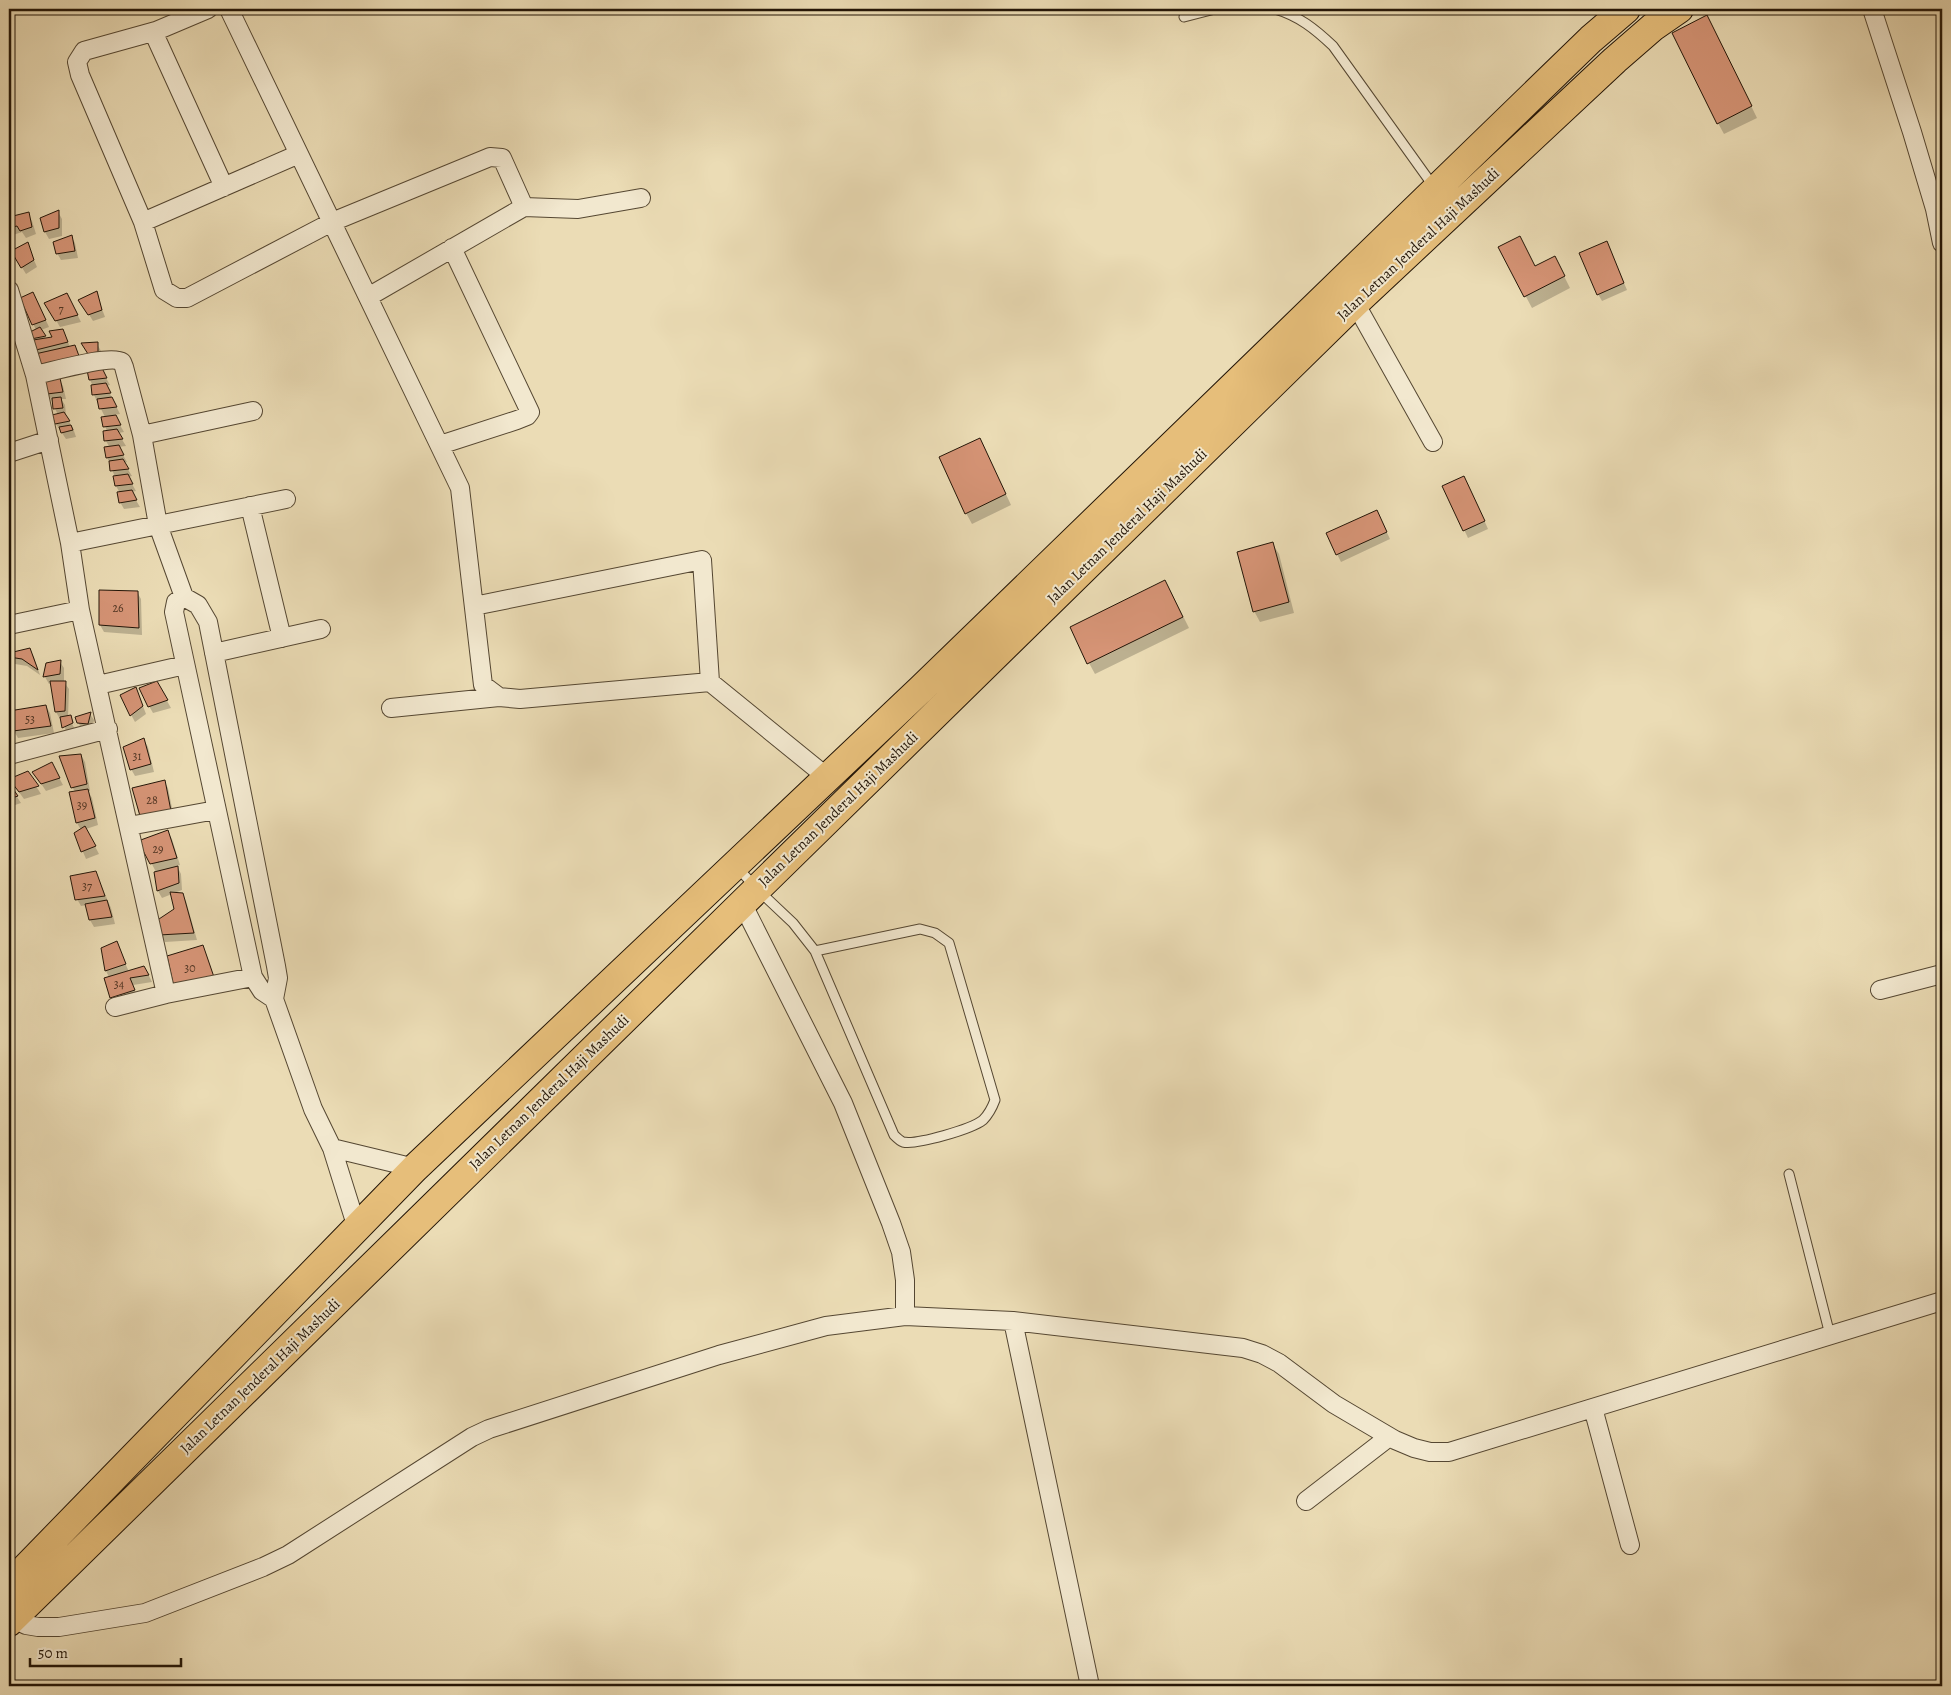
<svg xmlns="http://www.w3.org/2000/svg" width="1951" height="1695" font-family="Alegreya,serif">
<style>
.shadow{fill:#0003}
.building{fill:#d69476;stroke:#231507}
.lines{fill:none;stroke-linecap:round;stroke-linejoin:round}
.lane-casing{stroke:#554732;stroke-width:11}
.street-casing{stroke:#554732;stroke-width:20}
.primary-casing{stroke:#231507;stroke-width:30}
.lane{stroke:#f2e8cf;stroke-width:9}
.street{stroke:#f2e8cf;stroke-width:18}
.primary{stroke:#e6be7a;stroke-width:28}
.labels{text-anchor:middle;stroke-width:4;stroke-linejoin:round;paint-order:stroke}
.number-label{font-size:12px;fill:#503523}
.street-label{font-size:15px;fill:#231507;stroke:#f2e8cf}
</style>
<rect width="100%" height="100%" fill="#ebdcb5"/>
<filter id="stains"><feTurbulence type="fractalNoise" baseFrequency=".004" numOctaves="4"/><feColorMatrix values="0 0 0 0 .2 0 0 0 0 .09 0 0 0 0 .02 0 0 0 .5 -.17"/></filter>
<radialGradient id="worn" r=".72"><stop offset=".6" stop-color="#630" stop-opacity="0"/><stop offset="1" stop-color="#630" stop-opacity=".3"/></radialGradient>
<path class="shadow" d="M1713 28 1757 118 1724 134 1718 123Z
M58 212 62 219V236L49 239 45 232 42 218Z
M28 214 32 221 36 234 26 238 22 232 10 236 9 219Z
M71 236 75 243 78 258 61 260 57 253Z
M27 244 37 267 26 274 12 251Z
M1500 248 1535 267 1560 268 1570 288 1532 308Z
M1610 250 1627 290 1602 301 1598 294Z
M33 293 49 327 41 330 46 339 54 338 63 330 70 347 75 346 82 363 43 371 39 364 32 339 36 330 22 299Z
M96 293 105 317 93 321 80 300Z
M71 302 81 322 60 327 46 303Z
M97 344 101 351 102 362 93 361Z
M101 369 110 385 106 386 120 414 114 415 124 432 118 433 126 446 118 447 127 462 124 463 132 476 128 477 136 491 131 492 140 507 124 509 120 502V493L116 486 115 477 107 457 110 448 106 441 107 432 103 418 105 417 94 395 93 386 90 380Z
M59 379 63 386 66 399H61L65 405 66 415H65L73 428 76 437 66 439 56 424 58 415 48 393Z
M980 439 1011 505 972 524 966 513Z
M1468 484 1488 529 1468 538 1444 487Z
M1380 518 1390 539 1341 562 1327 534Z
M1272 543 1279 554 1294 613 1260 622 1254 611Z
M137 592 141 599 142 635 104 632 100 625Z
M1171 592 1189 628 1095 674 1089 663Z
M29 649 34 657 40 675 27 666 9 663V654Z
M60 662 64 668V682L69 689 68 717 71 716 75 725 73 722H71L76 731 67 734 62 719H60L56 712 51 683 49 684 45 677 47 664Z
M157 683 171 708 153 713 149 706Z
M121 696H139L146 714 135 722Z
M46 706 50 713 54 733 18 738 14 731Z
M90 714 94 720 92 731 82 730 78 722Z
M9 735 15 746 9 750Z
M144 740 148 747 154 772 135 776 131 769Z
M81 755 85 762 90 791H88L92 798 98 825 86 829 99 854 86 859 75 833 81 830 77 823 71 793H76L72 787Z
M55 770 63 785 46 791 34 773Z
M27 772 41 794 24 799 10 780Z
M164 781 168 788 174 818 134 789Z
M9 785 21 803 9 807Z
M168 832 172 839 180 865 177 866 181 874 182 890 174 893 182 894 186 901 197 940 165 942 160 934 175 910 172 894 162 898 158 891 156 872 140 841Z
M96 873 111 908 115 924 94 927 90 920 87 905 81 906 77 899Z
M116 942 129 972 148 974 152 982 133 985 138 998 116 1004 111 997 109 977 106 971 103 949Z"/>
<path class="building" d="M1707 15 1752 106 1717 124 1672 33Z
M59 210V228L44 232 40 218Z
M29 212 32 227 20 231 17 226 9 228V217Z
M72 235 75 251 56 254 53 242Z
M1520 236 1535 266 1555 256 1565 276 1524 297 1498 247Z
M1607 241 1624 283 1597 295 1579 253Z
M28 242 34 260 21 268 11 251Z
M97 291 102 310 88 315 78 300Z
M33 292 46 320 32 325 20 298Z
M67 293 78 315 55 321 44 303Z
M40 327 46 336 31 339 30 332Z
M63 329 68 342 32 351 27 341 52 337 49 331Z
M98 342V355L88 354 81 343Z
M75 345 79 356 38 365 35 354Z
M102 368 107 378 89 380 87 370Z
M60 378 63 392 47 394 45 380Z
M106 383 111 393 92 395 91 385Z
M61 397 63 408 53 409 52 398Z
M112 397 117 407 99 409 97 399Z
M64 412 70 421 55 424 52 415Z
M116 415 121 425 103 427 101 417Z
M71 425 73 430 61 433 59 427Z
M117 429 123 439 104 441 103 431Z
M980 438 1006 494 965 514 939 457Z
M119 445 124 455 106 458 104 447Z
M123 459 129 469 110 471 109 461Z
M128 474 133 484 115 486 113 476Z
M1464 476 1485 521 1463 531 1442 486Z
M132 490 137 500 119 503 117 492Z
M1377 510 1387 532 1336 555 1326 533Z
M1273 542 1289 602 1253 612 1237 552Z
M1165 580 1183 617 1087 664 1070 627Z
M99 590 138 591 139 628 99 625Z
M30 648 38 670 22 659 9 657V653Z
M61 660 60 674 43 677 46 663Z
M50 681H66L65 711 55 712Z
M157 681 168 700 148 707 139 688Z
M136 687 143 706 130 716 120 695Z
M46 705 51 726 13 731 9 711Z
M91 712 88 724 77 723 75 717Z
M71 715 73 723 62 728 60 717Z
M144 738 151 764 130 770 123 747Z
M81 754 87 784 71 788 59 756Z
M52 762 60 778 41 784 32 772Z
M28 771 39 786 19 792 9 779Z
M165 780 171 811 140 816 132 788Z
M9 783 18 796 9 799Z
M88 789 95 818 76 823 69 792Z
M85 826 96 846 81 852 74 833Z
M168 830 177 858 150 864 138 841Z
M178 866 179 883 157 891 154 872Z
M96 871 105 896 75 900 70 876Z
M170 892 183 893 194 933 159 935 153 923 174 909Z
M107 900 112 917 89 920 85 904Z
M117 941 126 964 105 971 101 948Z
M203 945 215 980 174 988 167 956Z
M144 966 149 975 130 978 135 990 110 998 104 978Z"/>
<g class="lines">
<g class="lane-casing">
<path id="lane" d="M1275 9C1299 16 1315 29 1333 46L1434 187
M1184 17 1215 9
M737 867 757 889 793 923 815 951 894 1135C896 1137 900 1141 903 1142 917 1145 972 1129 983 1120 989 1114 992 1108 995 1100L949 943 935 933 920 929 815 951
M1789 1174 1830 1335"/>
</g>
<g class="street-casing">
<path id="street" d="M208 9 156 31V38L224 187
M229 9 460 488 483 685 499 697 520 699 710 682 828 778
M1872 9 1912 132 1935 209 1942 243
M299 154 143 222 164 290 177 298H187L332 222 490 157 502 158 524 207
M143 222 80 75 77 62 84 51 156 31
M9 290 35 375 70 543 80 610 166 994
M368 297 524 207 578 209 641 198
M1355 303 1433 442
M35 375C51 372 111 354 122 362L124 367 142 435 158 525 184 597 198 605 208 622 276 966 278 978 274 999 313 1109 332 1148 357 1228
M142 435 253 411
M440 445 517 420 527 416 530 412 452 248
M9 453 49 440
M250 506 282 638
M70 543 286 499
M184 597 176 602 174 612 253 977 262 991 274 999
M474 606 702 560 710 682
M9 625 80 610
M214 653 321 629
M98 685 185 665
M391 708 499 697
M9 755 108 729
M129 826 216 810
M742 903 843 1103 891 1223 901 1252 905 1280V1316
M1880 990 1942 974
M115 1007 166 994 253 977
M332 1148 415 1168
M1013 1321 1090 1686
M1593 1408 1630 1545
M1306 1501 1389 1437
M12 1618 26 1625 38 1627H59L145 1613 263 1567 288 1555 472 1437 489 1429 719 1355 826 1326 905 1316 1013 1321 1243 1348 1262 1354 1279 1363 1334 1404 1395 1440 1414 1448 1430 1452H1449L1942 1301"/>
</g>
<g class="primary-casing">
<path id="primary" d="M9 1585 415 1168 921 689 1591 39 1626 9
M9 1622 1355 303 1615 60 1653 27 1679 9"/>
</g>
<use href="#lane" class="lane"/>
<use href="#street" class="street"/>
<use href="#primary" class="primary"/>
</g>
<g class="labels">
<g class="number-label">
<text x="61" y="313">7</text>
<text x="118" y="612">26</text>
<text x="30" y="723">53</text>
<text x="137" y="760">31</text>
<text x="152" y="804">28</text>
<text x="82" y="809">39</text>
<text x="158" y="853">29</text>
<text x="87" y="890">37</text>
<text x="190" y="972">30</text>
<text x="119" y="988">34</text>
</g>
<g class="street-label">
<text transform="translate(1418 244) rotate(-43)" y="5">Jalan Letnan Jenderal Haji Mashudi</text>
<text transform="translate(1127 526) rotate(-44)" y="5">Jalan Letnan Jenderal Haji Mashudi</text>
<text transform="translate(838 809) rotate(-44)" y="5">Jalan Letnan Jenderal Haji Mashudi</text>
<text transform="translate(549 1092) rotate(-44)" y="5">Jalan Letnan Jenderal Haji Mashudi</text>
<text transform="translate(260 1376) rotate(-44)" y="5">Jalan Letnan Jenderal Haji Mashudi</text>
</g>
</g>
<rect width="1951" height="1695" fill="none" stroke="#ebdcb5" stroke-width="30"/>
<rect x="10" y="10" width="1931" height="1675" fill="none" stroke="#231507" stroke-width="2.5"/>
<rect x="15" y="15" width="1921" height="1665" fill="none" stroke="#231507"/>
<path d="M30 1658v8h151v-8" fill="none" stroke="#231507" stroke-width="2.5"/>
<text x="38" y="1658" font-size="15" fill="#231507" stroke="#f2e8cf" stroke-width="4" paint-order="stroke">50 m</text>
<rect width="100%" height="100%" filter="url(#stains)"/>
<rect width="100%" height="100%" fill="url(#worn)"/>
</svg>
